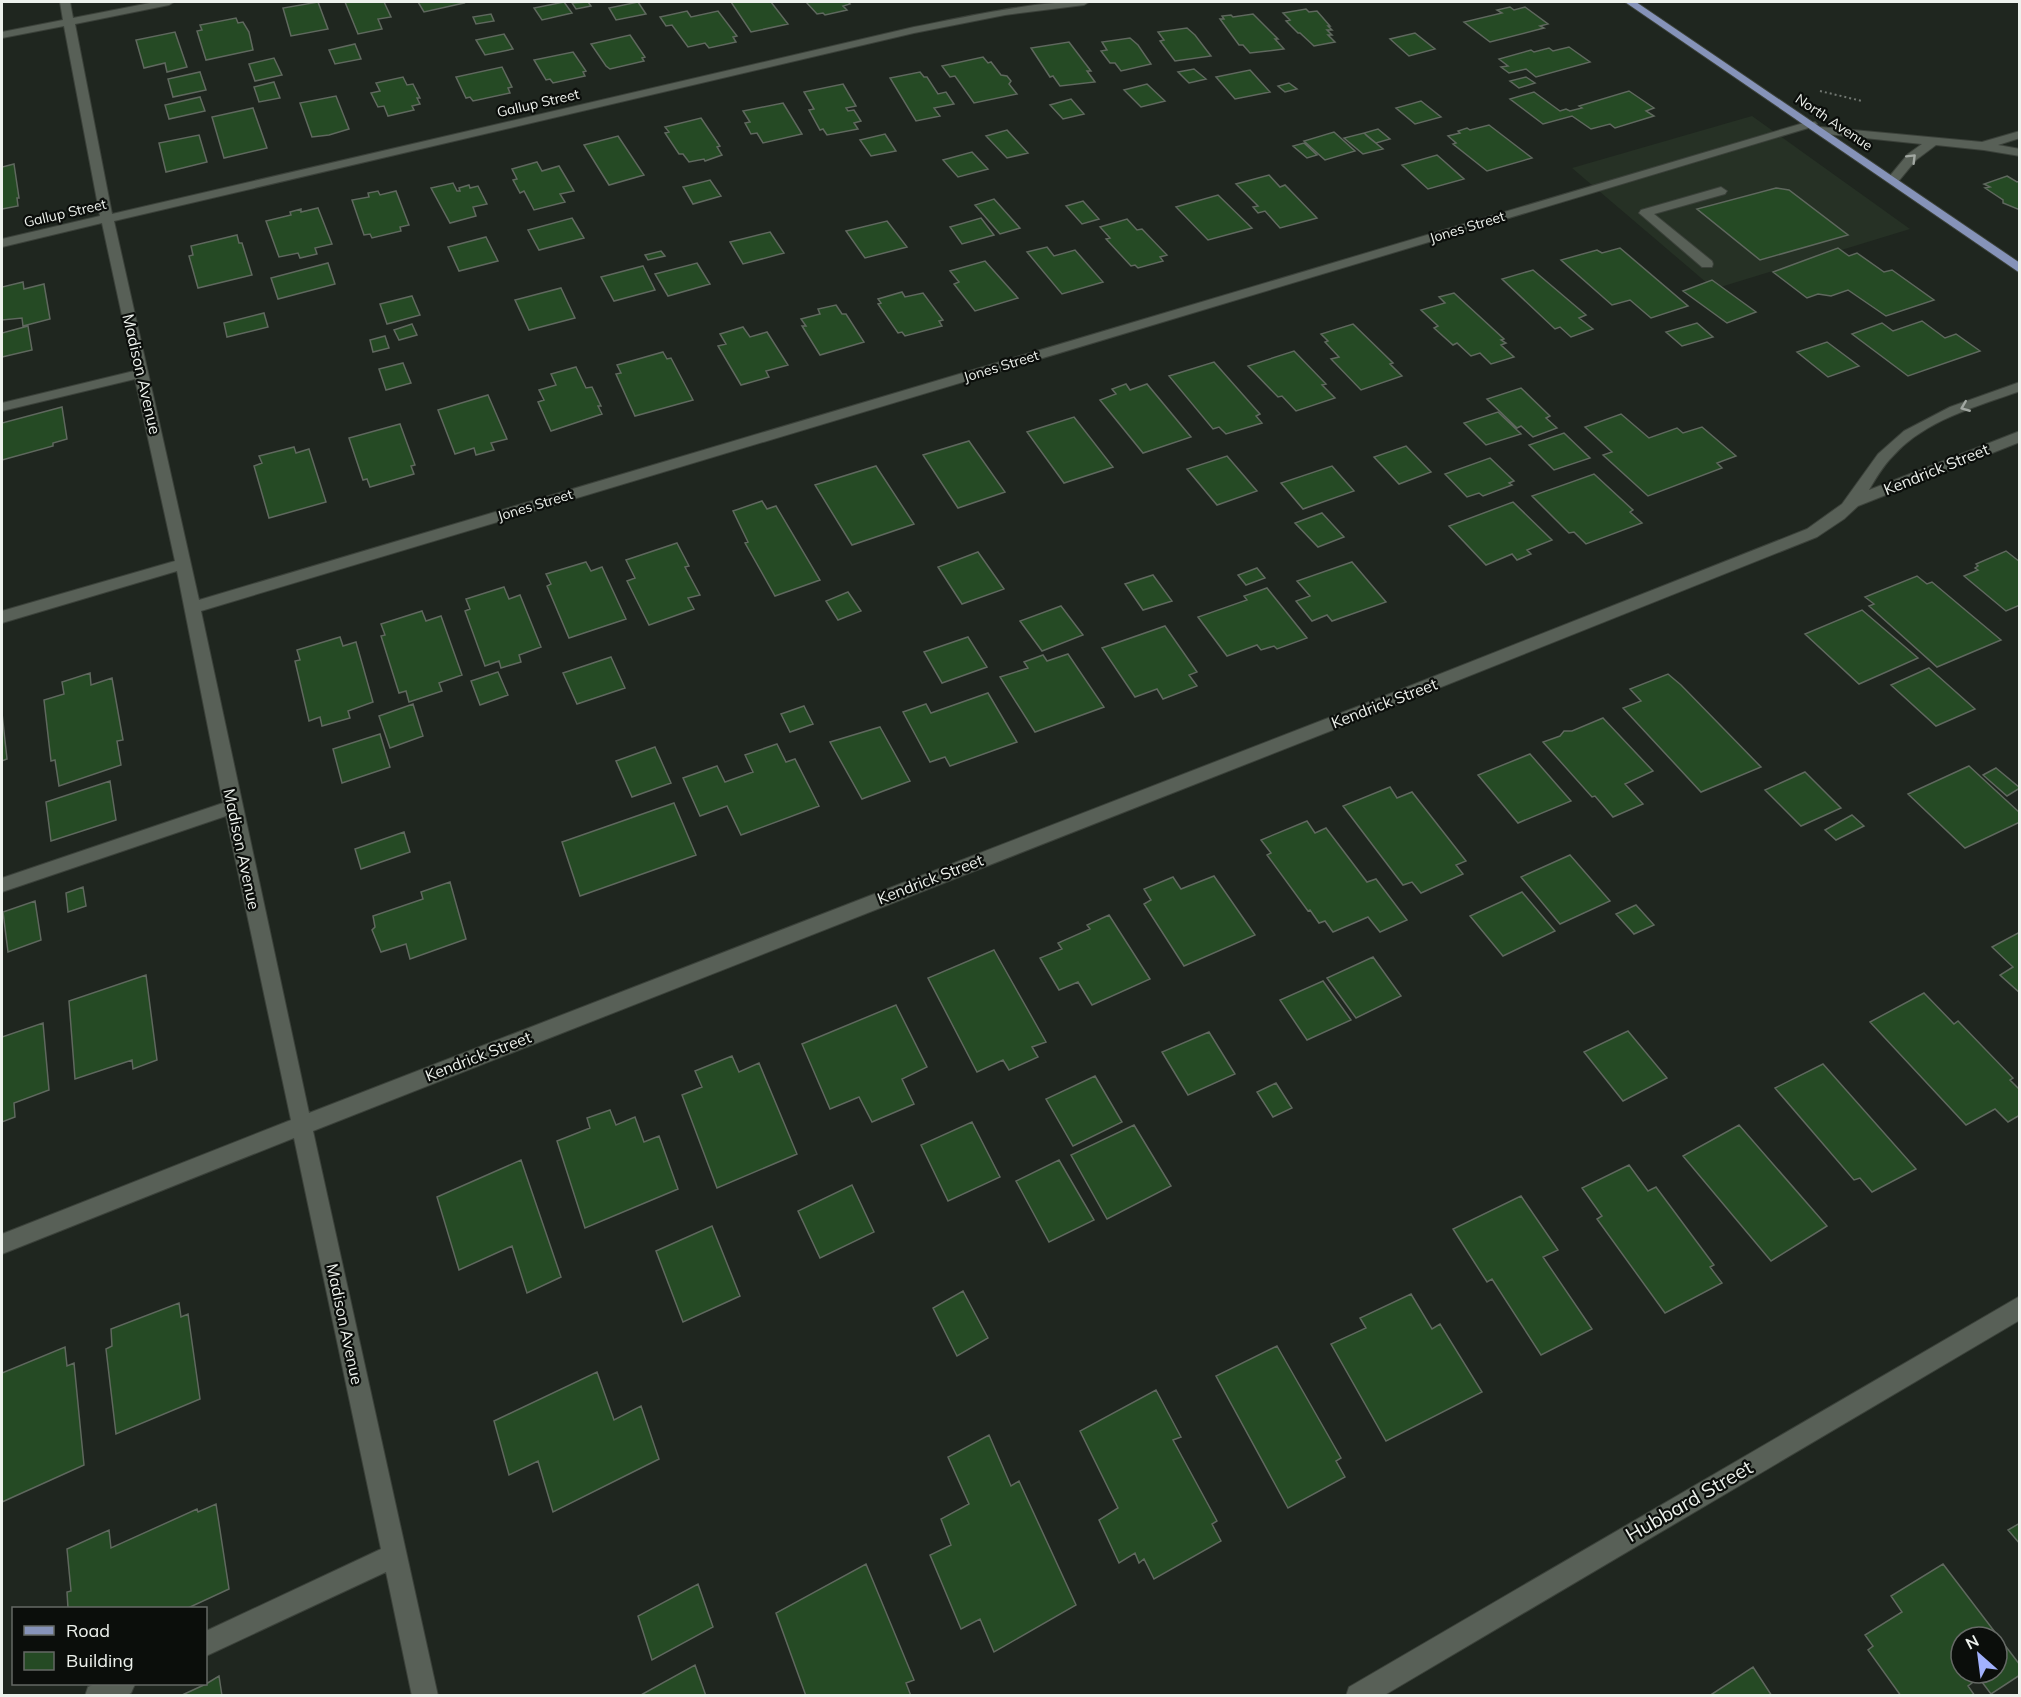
<svg xmlns="http://www.w3.org/2000/svg" width="2021" height="1697" font-family="Mulish,sans-serif">
<style>
.built{fill:#263125}
.building{fill:#254a24;stroke:#5f685e;stroke-width:1.5;fill-rule:evenodd}
.lines{fill:none;stroke-linecap:round;stroke-linejoin:round}
.minor-casing{stroke:#3b413a;stroke-width:2}
.major-casing{stroke:#3b413a;stroke-width:2}
.path{stroke:#717771;stroke-width:2;stroke-dasharray:2 3;stroke-linecap:butt}
.minor{fill:#586057;fill-rule:evenodd}
.major{fill:#8693b9;fill-rule:evenodd}
.oneway{stroke:#a2a8a2}
.labels{text-anchor:middle;stroke-width:4.5;stroke-linejoin:round;paint-order:stroke}
.far-street-label{font-size:14px;fill:#edf1ec;stroke:#0b0e0b}
.street-label{font-size:16px;fill:#edf1ec;stroke:#0b0e0b}
.near-street-label{font-size:20px;fill:#edf1ec;stroke:#0b0e0b}
</style>
<rect width="100%" height="100%" fill="#1f261f"/>
<path class="built" d="M1752 116 1910 229 1714 289 1572 168Z"/>
<path class="building" d="M318 2 328 29 291 36 283 8Z
M345 2H384L391 17 378 19 382 29 358 34Z
M418 2H463L464 3 424 12Z
M564 2 572 13 542 20 534 8Z
M588 2 591 6 576 9 572 3Z
M638 2 646 14 616 20 609 8Z
M731 2H771L788 24 751 32Z
M806 2H848L850 4 843 6 847 10 825 15 823 13 817 14Z
M1510 7 1514 10 1525 7 1548 24 1540 26 1544 28 1490 42 1464 22 1502 13 1497 10Z
M1306 9 1309 12 1317 11 1330 26H1328L1332 30H1327L1332 35H1328L1335 42 1314 46 1300 33H1298L1286 21 1290 20 1283 13Z
M687 11 691 17 718 11 737 36 733 37 736 42 709 48 705 43 688 47 672 25 666 26 660 17Z
M491 14 494 21 476 24 473 17Z
M1253 14 1278 39H1275L1284 49 1250 53 1243 45H1239L1220 19H1224L1222 16 1231 15 1233 17Z
M236 18 238 23 243 22 249 32 253 50 206 60 197 31 202 30 200 25Z
M1187 28 1195 35 1211 56 1175 61 1160 41 1164 40 1158 32Z
M175 32 187 67 167 72 165 63 144 68 136 40Z
M1415 33 1435 49 1409 56 1390 39Z
M504 34 513 49 485 55 476 40Z
M630 35 645 57 642 58 644 61 610 69 606 66 591 44Z
M1130 38 1138 45 1151 64 1121 71 1115 63H1110L1101 51 1107 50 1102 42Z
M1069 42 1091 71H1087L1095 82 1060 86 1053 76 1050 77 1031 48Z
M355 44 361 59 335 64 329 50Z
M1569 47 1590 62 1536 77 1526 69 1509 73 1501 67 1508 66 1499 59 1531 50 1534 52 1549 48 1553 51Z
M573 52 586 71 583 72 585 76 553 83 550 79 546 80 534 60Z
M983 57 988 63 991 62 1001 75 1007 76 1011 81 1009 84 1017 94 974 103 955 76 950 77 942 66Z
M274 58 282 75 255 81 249 64Z
M502 67 512 87 508 88 510 93 473 101 470 97 466 98 456 77Z
M1194 69 1206 79 1189 83 1178 72Z
M1250 70 1270 92 1235 99 1216 77Z
M200 72 206 90 173 97 168 79Z
M920 72 924 77H927L938 94 946 92 954 104 934 108 940 116 916 121 890 78Z
M403 77 407 85 413 84 420 98H417L420 104 412 106 414 110 388 116 384 106 378 107 371 93 380 91 376 83Z
M1526 77 1535 83 1519 88 1510 81Z
M274 82 280 98 259 102 254 87Z
M1289 83 1297 89 1285 92 1278 86Z
M843 84 856 106 846 108 848 111 854 110 861 121 854 123 858 129 827 135 823 129 820 130 809 110 814 109 804 92Z
M1147 84 1165 101 1141 107 1124 90Z
M1629 91 1654 108 1646 111 1654 116 1615 128 1610 124 1591 129 1572 116 1543 124 1510 99 1534 92 1560 111 1566 109 1570 111 1582 108 1579 106Z
M336 96 349 129 329 135 312 137 300 103Z
M200 97 205 111 169 119 165 105Z
M1071 99 1084 114 1063 119 1050 105Z
M1421 101 1441 117 1415 124 1396 108Z
M783 103 802 134 763 143 757 133 751 134 745 123 750 122 743 111Z
M253 108 267 148 224 158 212 117Z
M701 118 720 146 717 147 722 155 705 161 704 159 689 162 683 154H679L665 133 669 132 665 127Z
M1489 125 1532 158 1487 171 1453 144 1456 143 1448 136 1460 133 1458 131 1467 128 1470 130Z
M1378 129 1390 139 1376 143 1364 133Z
M1007 130 1028 153 1007 158 986 136Z
M1334 132 1355 151 1325 160 1304 141Z
M1364 133 1367 136 1383 149 1363 154 1344 138Z
M885 134 896 151 871 156 860 140Z
M199 135 207 162 166 172 159 143Z
M618 136 644 175 609 185 584 145Z
M1304 143 1317 155 1307 158 1293 146Z
M972 152 988 169 958 177 943 160Z
M1437 155 1464 179 1428 189 1402 165Z
M537 162 542 171 559 166 574 191 560 194 565 202 534 210 524 191 520 193 513 180 517 179 512 169Z
M14 164 19 198H17L18 206 2 209V167Z
M1269 175 1280 187 1285 185 1317 218 1280 228 1265 211 1258 213 1253 207 1258 206 1236 184Z
M2007 176 2017 182 2020 181V210L2003 203V200L1985 188 1990 187 1984 184Z
M710 180 721 196 693 204 683 187Z
M453 183 457 191H460L459 188 469 185 470 188 478 186 487 204 473 207 476 216 450 223 431 188Z
M1776 188 1789 190 1848 235 1760 260 1697 209Z
M378 191 380 195 396 191 409 225 400 227 401 231 372 238 370 234 364 235 352 200 369 197 368 193Z
M1218 195 1252 228 1208 240 1176 207Z
M994 199 1020 228 1000 234 975 205Z
M1083 201 1099 219 1082 224 1066 206Z
M318 208 332 244 315 248 317 254 300 258 298 253 279 257 266 221 291 215 290 212 301 209V212Z
M572 218 584 238 539 250 528 230Z
M981 218 994 235 962 244 950 227Z
M1127 219 1137 230 1142 229 1167 255 1160 257 1163 261 1138 268 1135 265 1131 266 1106 239 1110 238 1100 227Z
M887 221 907 247 865 258 846 231Z
M770 232 784 253 743 264 730 242Z
M237 235 239 243H242L252 275 198 288 189 256 193 255 191 246Z
M486 237 498 261 459 271 448 247Z
M1047 247 1054 256 1075 250 1103 282 1062 294 1027 252Z
M1620 248 1688 306 1651 318 1630 300 1612 305 1561 260 1597 250 1602 253Z
M1838 248 1849 256 1857 253 1884 272 1892 270 1934 300 1886 316 1848 290 1831 296 1818 294 1807 298 1773 272Z
M661 251 665 256 648 260 645 255Z
M985 261 1018 298 975 311 954 284 959 282 950 271Z
M328 263 335 284 278 299 271 278Z
M697 263 710 284 668 296 655 274Z
M643 266 655 290 614 301 601 277Z
M1533 270 1586 315 1579 318 1593 329 1571 337 1560 327 1555 329 1502 279Z
M1712 280 1756 312 1727 323 1683 291Z
M23 282 24 289 44 284 50 319 23 326 22 318 2 320V287Z
M561 288 575 318 529 330 515 300Z
M902 292 905 297 923 293 943 320 939 321 942 326 905 336 902 332 898 333 878 304 881 303 878 299Z
M1454 293 1504 339 1501 340 1506 343 1501 345 1514 357 1491 364 1480 353 1471 356 1457 343 1453 345 1434 328 1438 326 1421 310 1445 303 1439 297Z
M412 296 420 315 387 324 380 304Z
M836 305 842 314H846L864 342 820 355 802 326H806L801 319 820 314 818 309Z
M264 313 268 327 227 337 224 323Z
M1922 321 1945 338 1956 334 1980 351 1908 376 1852 334 1882 323 1893 331Z
M1697 323 1713 337 1682 346 1666 332Z
M412 324 417 335 399 340 394 330Z
M1353 324 1393 363 1390 364 1402 376 1361 390 1331 359 1339 357 1325 342 1328 341 1321 334Z
M28 326 32 350 2 357V333Z
M743 327 750 337 767 332 788 365 766 371 769 377 741 385 718 346 726 344 720 334Z
M385 336 389 348 373 352 370 340Z
M1827 342 1859 366 1828 377 1797 352Z
M1294 351 1326 384 1322 385 1335 398 1296 411 1282 396 1278 397 1248 366Z
M663 352 667 359 671 358 693 400 635 416 616 374 621 373 617 365Z
M1214 362 1260 414 1256 416 1262 423 1226 434 1219 427 1213 429 1169 376Z
M403 363 411 383 386 390 379 369Z
M576 367 586 388 592 387 601 406H598L602 414 551 431 538 402 544 400 539 390 556 385 551 374Z
M1126 384 1130 390 1147 384 1191 437 1143 453 1100 400 1116 394 1112 389Z
M1521 388 1550 416 1546 418 1557 428 1533 437 1521 426 1517 428 1487 399Z
M488 395 507 439 491 443 494 450 476 455 474 448 455 454 438 410Z
M62 407 67 439 53 443V446L2 460V423Z
M1498 412 1521 434 1486 445 1464 423Z
M1621 414 1649 438 1677 428 1683 433 1702 427 1736 456 1717 463 1722 468 1648 496 1603 455 1612 452 1585 427Z
M1074 417 1113 467 1064 483 1027 432Z
M400 424 415 465 411 466 414 474 370 487 367 479 363 480 349 438Z
M1564 433 1590 458 1554 470 1529 445Z
M969 441 1005 492 958 508 923 455Z
M1406 446 1431 472 1399 484 1374 457Z
M294 447 296 453 309 449 326 502 269 518 254 466 262 463 259 456Z
M1227 456 1257 491 1217 505 1187 469Z
M1490 458 1514 481 1509 483 1512 485 1483 496 1479 493 1467 497 1445 474Z
M876 466 914 524 852 545 815 485Z
M1332 466 1354 491 1303 509 1281 483Z
M1594 474 1633 510 1630 512 1642 523 1586 544 1574 532 1569 533 1532 496Z
M762 501 767 509 776 506 820 580 775 596 745 543 748 542 733 511Z
M1513 502 1552 540 1527 550 1531 554 1517 560 1512 554 1486 565 1449 526Z
M1322 513 1344 537 1318 547 1295 523Z
M677 543 689 566 685 567 700 595 688 598 694 609 649 625 627 581 635 578 626 560Z
M2006 551 2020 562V605L2006 611 1964 576 1978 570 1975 568 1978 566 1976 564Z
M978 552 1004 589 962 604 938 567Z
M586 562 591 571 602 567 626 619 569 638 547 586 551 584 546 574Z
M1352 562 1386 602 1332 621 1327 615 1312 621 1296 601 1310 596 1297 581Z
M1257 568 1265 578 1246 585 1238 575Z
M1153 575 1172 601 1143 610 1125 584Z
M1917 576 1927 584 1932 582 2001 640 1937 667 1869 606 1874 604 1865 597Z
M504 587 509 599 520 595 541 647 519 655 521 662 501 668 499 661 485 666 465 611 470 609 466 599Z
M1267 588 1307 638 1277 649 1274 646 1261 650 1257 645 1227 656 1198 617 1247 600 1244 596Z
M848 592 861 611 838 620 826 601Z
M1061 606 1083 635 1042 651 1020 621Z
M1862 610 1918 658 1859 684 1805 634Z
M422 611 426 621 441 616 462 675 439 683 442 691 409 702 406 691 399 693 381 636 385 635 381 624Z
M1165 626 1197 672 1189 675 1197 686 1163 699 1157 689 1135 697 1102 648Z
M340 637 343 646 356 642 373 702 348 711 350 718 322 726 320 717 309 721 295 661 300 660 297 650Z
M968 637 987 667 942 683 924 652Z
M1068 654 1104 707 1035 732 1000 677 1028 668 1024 662 1043 655 1047 661Z
M611 657 625 688 577 704 563 673Z
M1929 668 1975 709 1936 726 1891 685Z
M498 672 508 695 480 705 471 681Z
M90 673 91 685 112 678 123 740 117 741 121 765 59 786 55 760 51 761 44 700 64 694 62 682Z
M1668 674 1681 685 1761 767 1701 792 1623 708 1641 701 1630 689Z
M988 693 1017 742 950 766 945 757 930 762 903 712 926 704 931 713Z
M413 704 423 736 390 748 379 716Z
M804 706 813 724 790 732 781 714Z
M2 713 7 759 2 761Z
M1603 718 1653 771 1625 784 1643 804 1613 817 1595 796 1592 797 1543 742 1560 736 1564 731H1572Z
M880 727 910 781 862 799 830 742Z
M380 734 390 767 342 783 333 749Z
M777 744 786 762 795 759 819 806 741 835 727 806 700 816 683 778 717 766 725 782 753 772 745 755Z
M655 747 671 783 632 797 616 761Z
M1530 754 1571 801 1518 823 1478 775Z
M1969 766 2020 813V822L1965 848 1908 794Z
M1996 768 2020 788 2007 796 1983 775Z
M1805 772 1841 808 1801 826 1765 790Z
M110 781 116 820 51 841 46 802Z
M1390 787 1397 798 1412 792 1466 861 1456 865 1463 874 1421 893 1412 882 1403 885 1343 806Z
M674 803 696 855 580 896 562 842Z
M1852 815 1864 826 1836 840 1825 830Z
M1307 821 1315 833 1326 828 1367 882 1376 879 1407 920 1380 932 1368 917 1333 932 1325 921 1319 923 1310 910 1308 911 1267 855 1271 853 1261 840Z
M404 832 410 852 361 869 355 849Z
M1570 855 1610 901 1560 924 1521 877Z
M1214 876 1255 935 1184 966 1144 904 1151 900 1144 889 1173 877 1181 889Z
M450 882 466 939 410 959 406 944 381 952 372 930 375 927 373 916 423 899 421 892Z
M83 887 86 906 68 912 66 893Z
M1522 892 1555 931 1503 956 1470 916Z
M35 901 41 940 8 952 3 912Z
M1636 905 1654 925 1634 934 1616 914Z
M1109 915 1150 979 1092 1005 1078 982 1059 990 1040 958 1062 949 1058 943 1090 929 1087 925Z
M2020 932V993L2000 975 2013 967 1992 947Z
M994 950 1046 1042 1032 1047 1038 1057 1009 1070 1003 1060 977 1072 928 978Z
M1373 957 1401 996 1356 1018 1327 978Z
M146 975 157 1060 133 1069 132 1060 75 1079 69 1001Z
M1323 981 1351 1020 1307 1040 1280 1000Z
M1924 993 1954 1024 1958 1021 2013 1078 2010 1080 2020 1090V1115L2008 1122 1995 1109 1966 1125 1870 1022Z
M896 1005 927 1067 902 1079 914 1104 872 1122 859 1097 830 1109 802 1044Z
M43 1023 49 1090 14 1103 15 1117 2 1122V1037Z
M1628 1031 1667 1078 1623 1101 1584 1052Z
M1209 1032 1235 1074 1188 1095 1162 1052Z
M732 1056 739 1072 759 1063 797 1154 717 1188 682 1095 702 1087 695 1071Z
M1823 1064 1916 1169 1872 1192 1860 1178 1854 1180 1775 1088Z
M1095 1076 1122 1122 1073 1146 1046 1099Z
M1276 1083 1292 1108 1273 1117 1257 1092Z
M610 1110 616 1125 635 1117 644 1142 659 1136 678 1189 585 1228 557 1141 590 1128 587 1118Z
M972 1122 1000 1177 948 1201 921 1145Z
M1134 1125 1171 1186 1107 1219 1071 1155Z
M1739 1125 1827 1226 1771 1261 1683 1156Z
M521 1160 561 1277 527 1293 512 1246 459 1270 437 1197Z
M1059 1160 1094 1220 1049 1242 1016 1181Z
M1629 1165 1648 1191 1656 1187 1714 1265 1710 1267 1722 1283 1665 1313 1597 1219 1602 1216 1582 1188Z
M852 1185 874 1232 820 1258 798 1211Z
M1521 1196 1558 1250 1543 1257 1592 1329 1541 1355 1492 1279 1487 1282 1453 1229Z
M712 1226 740 1296 683 1322 656 1251Z
M963 1291 988 1338 957 1356 933 1308Z
M1411 1294 1432 1329 1440 1324 1482 1392 1386 1441 1331 1344 1366 1328 1360 1318Z
M179 1303 181 1317 188 1314 200 1399 116 1434 106 1349 112 1346 111 1329Z
M1277 1346 1341 1458 1336 1461 1345 1477 1288 1508 1216 1376Z
M65 1347 67 1366 74 1363 84 1465 2 1502V1373Z
M597 1372 614 1420 641 1406 659 1459 553 1512 538 1461 509 1475 494 1421Z
M1156 1390 1181 1437 1173 1440 1217 1521 1212 1524 1221 1541 1154 1579 1144 1559 1139 1563 1135 1553 1119 1563 1099 1520 1118 1508 1080 1431Z
M989 1435 1011 1486 1019 1481 1076 1605 994 1652 980 1619 961 1629 930 1555 951 1545 941 1519 969 1504 948 1457Z
M216 1504 229 1589 188 1608H68L67 1592 71 1591 67 1549 109 1530 111 1548 197 1509 198 1512Z
M2020 1523V1544L2008 1530Z
M866 1564 914 1680 906 1683 911 1696H806L776 1613Z
M1943 1564 2020 1665V1675L1991 1694 1979 1678 1968 1686 1975 1696H1901L1868 1650 1873 1646 1865 1635 1902 1612 1891 1596ZM1961 1637H1997V1673H1961Z
M698 1584 713 1627 652 1660 638 1616Z
M695 1665 706 1696H639Z
M1753 1667 1772 1696H1709Z
M219 1676 222 1696H180L206 1684Z"/>
<g class="lines">
<g class="minor-casing">
<path id="minor" d="M60 2H70L73 18 155 2H174L169 5 75 24 112 214 914 27C965 17 1039 0 1089 2L1084 5 1005 15 914 33 114 221 199 600 1807 122H1815L1817 124 1815 126 201 611 309 1113 1354 708 1807 529 1842 504 1878 454 1904 431 1950 407 2020 382V391C1976 407 1925 420 1893 456 1883 466 1876 478 1869 490L2020 431V442L1858 506 1844 519 1817 537 1366 717 313 1131 438 1696H412L386 1572 206 1656V1631L381 1549 294 1138 2 1254V1234L291 1120 226 816 2 892V878L223 803 177 571 2 623V611L175 561 135 379 2 411V403L134 371 102 223 2 247V239L100 216 64 26 2 38V32L63 20Z
M1821 127 1982 142 2020 131V138L1998 145 2020 149V156L1984 150 1936 145 1916 160 1897 183 1893 184 1887 180 1889 177 1908 154 1922 144 1817 133V129Z
M1721 187 1727 191 1725 194 1654 214 1712 261 1713 264 1712 267H1702L1639 213 1641 210Z
M2020 1296V1320L1383 1696H1346L1349 1687Z
M95 1684H135L131 1693 126 1696H85L88 1687Z"/>
</g>
<g class="major-casing">
<path id="major" d="M1625 2H1636L2020 263V273Z"/>
</g>
<path class="path" d="M1820 91 1862 101"/>
<use href="#minor" class="minor"/>
<use href="#major" class="major"/>
</g>
<defs><path id="oneway-chevron" d="M-2-3.5L2.5 0L-2 3.5" fill="none" stroke-width="1.6" stroke-linecap="round" stroke-linejoin="round" transform="scale(1.5)"/></defs>
<g class="oneway">
<use href="#oneway-chevron" transform="translate(1912 158) rotate(-45)"/>
<use href="#oneway-chevron" transform="translate(1965 407) rotate(158)"/>
</g>
<g class="labels">
<g class="far-street-label">
<text transform="translate(538 103) rotate(-13)" y="5">Gallup Street</text>
<text transform="translate(1834 122) rotate(34)" y="5">North Avenue</text>
<text transform="translate(65 213) rotate(-13)" y="5">Gallup Street</text>
<text transform="translate(1467 227) rotate(-17)" y="5">Jones Street</text>
<text transform="translate(1001 366) rotate(-17)" y="5">Jones Street</text>
<text transform="translate(535 505) rotate(-17)" y="5">Jones Street</text>
</g>
<g class="street-label">
<text transform="translate(142 374) rotate(77)" y="6">Madison Avenue</text>
<text transform="translate(1936 469) rotate(-22)" y="6">Kendrick Street</text>
<text transform="translate(1384 703) rotate(-21)" y="6">Kendrick Street</text>
<text transform="translate(242 849) rotate(78)" y="6">Madison Avenue</text>
<text transform="translate(930 879) rotate(-21)" y="6">Kendrick Street</text>
<text transform="translate(478 1056) rotate(-21)" y="6">Kendrick Street</text>
<text transform="translate(345 1324) rotate(78)" y="6">Madison Avenue</text>
</g>
<g class="near-street-label">
<text transform="translate(1689 1501) rotate(-30)" y="7">Hubbard Street</text>
</g>
</g>
<rect width="2021" height="1697" fill="none" stroke="#edf1ec" stroke-width="6"/>
<rect x="12" y="1607" width="195" height="78" fill="#0b0e0b" stroke="#656965" stroke-width="1.5"/>
<rect x="24" y="1626" width="30" height="9" fill="#8693b9" stroke="#656965" stroke-width="1.5"/>
<text x="66" y="1637" font-size="18" fill="#edf1ec">Road</text>
<rect x="24" y="1652" width="30" height="18" fill="#254a24" stroke="#656965" stroke-width="1.5"/>
<text x="66" y="1667" font-size="18" fill="#edf1ec">Building</text>
<g transform="translate(1979 1655) rotate(332)"><circle r="28" fill="#0b0e0b" stroke="#656965" stroke-width="1.5"/>
<path d="M0-4.5L10 22L0 15L-10 22Z" fill="#a2b2fd"/>
<text y="-9" font-size="16" font-weight="bold" text-anchor="middle" fill="#edf1ec">N</text>
</g>
</svg>
